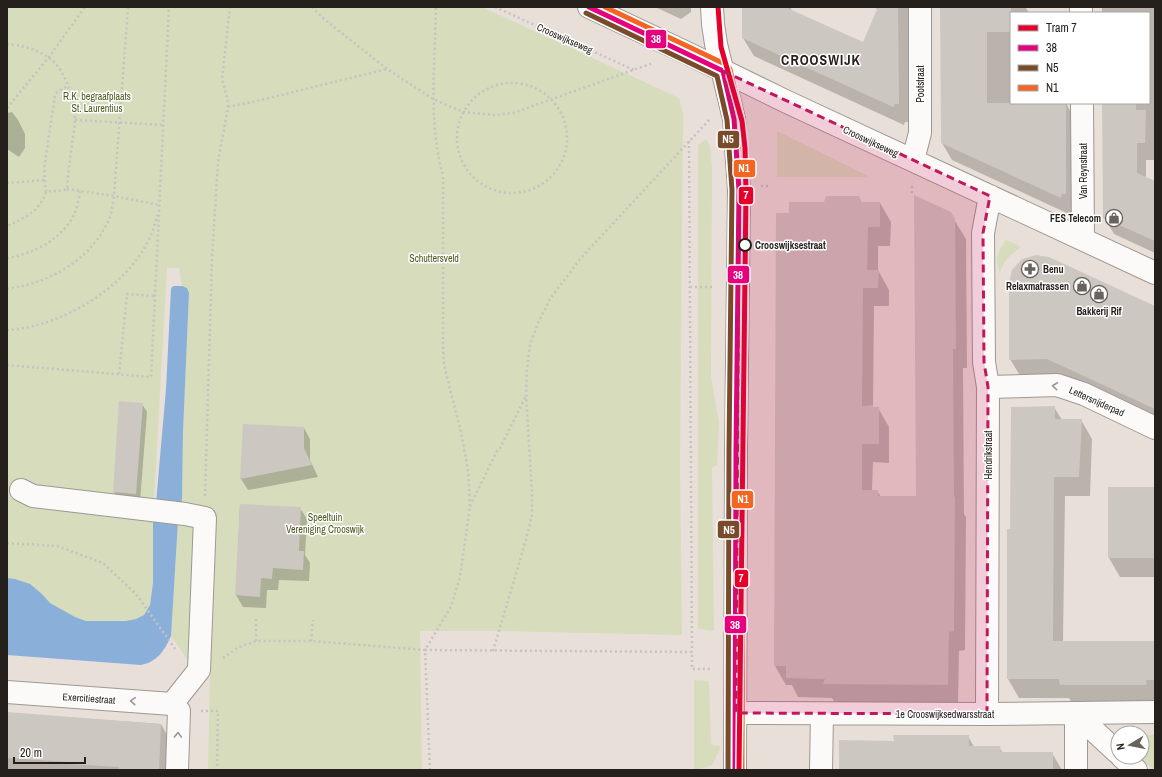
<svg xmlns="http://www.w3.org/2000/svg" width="1162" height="777" font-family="'Archivo Narrow',sans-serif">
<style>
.green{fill:#d6dcbc}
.water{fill:#8ab0d9}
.shadow{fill:#0003}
.building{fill:#cdc7c1}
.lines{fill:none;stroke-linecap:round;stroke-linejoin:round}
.minor-casing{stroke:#9e9892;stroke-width:24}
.path{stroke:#c6c2c0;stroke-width:2.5;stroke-dasharray:2 3;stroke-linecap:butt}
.minor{stroke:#fcfaf9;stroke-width:22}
.bus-1-casing{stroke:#fff;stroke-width:8}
.bus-2-casing{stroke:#fff;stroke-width:8}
.bus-3-casing{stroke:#fff;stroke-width:8}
.bus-1{stroke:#e5007d;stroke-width:5}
.bus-2{stroke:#7a4b2a;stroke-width:5}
.bus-3{stroke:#f26522;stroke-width:5}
.tram-1-casing{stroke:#fff;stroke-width:8}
.tram-1{stroke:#e4002b;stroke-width:5}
.oneway{stroke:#9b9895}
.marked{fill:#c2185b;fill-opacity:0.2;stroke:#c2185b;stroke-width:3;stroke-dasharray:8 5;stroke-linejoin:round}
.stop-dot{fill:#fff;stroke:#25201b;stroke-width:2}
.labels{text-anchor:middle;stroke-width:3;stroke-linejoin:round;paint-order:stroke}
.street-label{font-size:10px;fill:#25201b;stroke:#fff}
.park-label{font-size:10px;fill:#4a5a20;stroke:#fff}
.poi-label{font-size:10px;font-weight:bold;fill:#25201b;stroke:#fff;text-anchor:end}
.stop-label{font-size:10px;font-weight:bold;fill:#25201b;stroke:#fff;text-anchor:start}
.district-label{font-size:14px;font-weight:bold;letter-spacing:1px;fill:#25201b;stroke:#fff}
.line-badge{stroke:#fff;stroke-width:1.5}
.badge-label{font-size:11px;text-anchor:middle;font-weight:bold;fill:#fff}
</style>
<rect width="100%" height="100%" fill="#e8e0d8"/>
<path class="green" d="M7 7H482L679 98 683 114 680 465 682 635 501 631H420L422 770H208L210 671 191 665 171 636 178 521 182 499 183 432 189 293 187 288 182 286 179 268H167L153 518V583L150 605 144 615 136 619 108 622 86 621 75 617 58 608 50 603 42 594 15 579 7 578Z
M777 131 868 176 866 177H777Z
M706 139 710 146 712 168 711 376 719 423 717 465 712 468 714 631 698 629V145Z
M1006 240 1018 245 1021 247C1011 254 1002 262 1000 274 995 258 997 253 1006 240Z
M694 680 709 681 711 745 720 746V749L712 765 698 770 694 769Z
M1142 734 1155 735V770L1138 757H1142Z"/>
<path class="water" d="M174 286H182L187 288 189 293 183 432 182 499 178 521 171 636C165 650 157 662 141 665L7 655V578L15 579 30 584 42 594 50 603 75 617 86 621H125L136 619 144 615 150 605 153 583V518L156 503 166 389 171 289 172 287Z"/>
<path class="shadow" d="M655 7H691V12L681 19Z
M743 7H790L792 11 863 44 878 11 876 8 864 7H908L909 122H905L904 125 754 56 743 38Z
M941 7 1026 8 1029 13H1011V103H1066L1075 120 1076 211H1072L1071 215 952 160 942 143Z
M1102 7H1155V29H1154L1155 160H1146V178L1155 183V253L1114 234 1104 217 1103 103H1149V13H1102Z
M12 112 18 120 25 134V148L19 157 7 149V113Z
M859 197 862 203H880L891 222 890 246H878V270L889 290V306H874L873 407 878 408 889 427V463L873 462 872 491H877L881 497H917L950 213 966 239 967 368H963L964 514 966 517 965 650 959 651 958 703H835L832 698 798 697 792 685H786L775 666 777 214H790L825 203Z
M1155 307V420L1056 374H1019L1010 359Z
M120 402 142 404 147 412 140 502 118 500 114 492Z
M1054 407 1062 420H1081L1092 439 1090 496H1065L1063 642H1155V704H1072L1069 698H1019L1008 679 1011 530Z
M244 425 304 428 310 439V460L318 477 248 490 241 479Z
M1155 488V577H1120L1109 558Z
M240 505 300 508 307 519 305 555 310 563 309 581 279 580 278 590H267L266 608 243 607 236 595Z
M7 713 161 724 171 742 169 770H7Z
M968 736 974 747H999L1003 753H1052L1062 770H840L895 742Z"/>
<path class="building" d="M742 7H785L863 42 878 7H898L899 104H895L893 107 742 38Z
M940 7H1011V32H987V103H1066V194H1062L1061 198 941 143Z
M1102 103H1136V110H1146L1145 143H1137V173L1155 181V241L1103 218Z
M914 195 951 212 955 219 956 349H953L954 497H955L954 631 949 632 948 685 823 684 825 679 786 678V666H774L776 213H789V202H824L826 196H859L861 202H880V227H868L867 270H879L878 288H863L862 406 873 405V407H879V444H862V490H878V496H916Z
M1036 255 1049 257 1155 306V409L1047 359 1009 360V283L1012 270 1022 259Z
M119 401 143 403 136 494 113 492Z
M1055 406V419H1082L1079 477H1054L1053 641H1155V680H1146L1147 685H1060L1059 679H1007V529H1010L1011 407Z
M243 424 304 427V448L312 465 240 479Z
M1108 487H1155V558H1108Z
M240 504 301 507 299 551H304L303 570 273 568 272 579 261 578 260 597 235 595Z
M7 712 161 724 159 770H119V767L68 764 69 762 7 758Z
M893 735H969V746H1000L1001 752H1053V770H839V740L894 741Z"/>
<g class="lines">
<g class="minor-casing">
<path id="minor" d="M589 7 685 52 785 101 1155 273
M712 7 713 24 716 44 734 119 739 190 736 450 735 770
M1081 7V13
M1082 103 1083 239
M913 160 920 133V7
M988 387 1057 385 1084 394 1155 428
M21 490 33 496 185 514 205 518 199 670 172 704
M7 692 172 704
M172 704 179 711 177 770
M736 713 987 714 1155 712
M987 714 988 387 984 362 983 233 990 196
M1076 714 1118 753
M1122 757 1136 770
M821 770 822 714
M1076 770V714"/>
</g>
<path class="path" d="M312 7 324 19 387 69 433 99 463 112 494 115 513 113 653 63
M495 7 634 70
M7 44C20 45 36 49 48 57 65 68 75 100 75 119 75 127 73 136 72 144 70 159 68 174 67 189 61 192 53 190 46 192 40 211 25 218 7 226
M457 138a55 55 0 1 1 110 0a55 55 0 1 1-110 0Z
M228 107 257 101 387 69
M7 108 49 57 85 7
M75 120 163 125
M689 141 692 652
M7 183 45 180
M761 186H769
M67 189 114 196 159 205V206
M46 192 44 169 55 95 57 92 68 86
M912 193V185
M7 258C33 254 61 240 74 215 77 208 79 199 80 191
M690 287H715
M7 289C50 283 93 259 110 217 112 211 113 203 114 196L128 7
M7 330C67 327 146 277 157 215
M7 365 151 377 169 7
M119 374 127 294 155 296
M205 496 212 258 218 162 228 107 227 97 222 79 230 7
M470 506 498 449 500 448 526 396
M7 543 57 546 103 563 136 594 176 650
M256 641V617
M311 641 313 620
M493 651 526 540 532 515V491L526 396 527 369 530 344 539 321 550 299 581 258 710 119
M223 658 239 647 256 641H311L425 650 451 607 460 577 470 506 468 470 461 432 444 365 443 343V176C428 121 435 63 436 7
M201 711H218L217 770
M430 770 425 650 692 652V669H713"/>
<use href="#minor" class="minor"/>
<g class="bus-1-casing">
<path id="bus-1" d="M589 7 723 71
M723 71 734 119 739 190 736 450 735 770"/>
</g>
<g class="bus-2-casing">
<path id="bus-2" d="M586 13 717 76 727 120 732 190 729 450 728 770"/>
</g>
<g class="bus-3-casing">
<path id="bus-3" d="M605 7 727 65 730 69 741 118 746 190 743 450 742 770"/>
</g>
<use href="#bus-1" class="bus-1"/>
<use href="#bus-2" class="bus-2"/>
<use href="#bus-3" class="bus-3"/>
<g class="tram-1-casing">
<path id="tram-1" d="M718 7 721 47 742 121 745 148 746 192 739 770"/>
</g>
<use href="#tram-1" class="tram-1"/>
</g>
<defs><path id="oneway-chevron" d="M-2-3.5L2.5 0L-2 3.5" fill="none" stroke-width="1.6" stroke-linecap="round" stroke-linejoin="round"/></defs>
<g class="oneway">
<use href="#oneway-chevron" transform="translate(1055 386) rotate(-174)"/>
<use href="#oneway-chevron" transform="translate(133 701) rotate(-176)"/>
<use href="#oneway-chevron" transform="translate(178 735) rotate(-88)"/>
</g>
<path class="marked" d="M723 71 990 196 983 233 984 362 988 387 987 714 736 713 739 190 734 119Z"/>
<defs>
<g id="shop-ring" transform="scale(0.9)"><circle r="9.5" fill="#fff" stroke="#69635d" stroke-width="1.5"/><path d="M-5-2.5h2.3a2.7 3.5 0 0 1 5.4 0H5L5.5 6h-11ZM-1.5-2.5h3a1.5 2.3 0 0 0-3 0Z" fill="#69635d"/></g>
<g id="pharmacy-ring" transform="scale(0.9)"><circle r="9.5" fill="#fff" stroke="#69635d" stroke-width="1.5"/><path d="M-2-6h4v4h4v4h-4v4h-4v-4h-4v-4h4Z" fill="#69635d"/></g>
</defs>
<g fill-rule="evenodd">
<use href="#shop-ring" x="1114" y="218"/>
<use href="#pharmacy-ring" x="1030" y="269"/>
<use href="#shop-ring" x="1082" y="286"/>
<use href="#shop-ring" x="1099" y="294"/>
</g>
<circle class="stop-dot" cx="745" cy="245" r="6"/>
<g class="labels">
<g class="street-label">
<text transform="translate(565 38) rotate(24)" y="4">Crooswijkseweg</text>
<text transform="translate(920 84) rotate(-90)" y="4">Pootstraat</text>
<text transform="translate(871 141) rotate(25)" y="4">Crooswijkseweg</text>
<text transform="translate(1083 171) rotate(-90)" y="4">Van Reynstraat</text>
<text transform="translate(1097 401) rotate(24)" y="4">Lettersnijderpad</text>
<text transform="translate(988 455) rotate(-90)" y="4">Hendrikstraat</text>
<text transform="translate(89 698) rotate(4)" y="4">Exercitiestraat</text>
<text x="945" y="718">1e Crooswijksedwarsstraat</text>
</g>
<g class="park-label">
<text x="97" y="100">R.K. begraafplaats<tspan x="97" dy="12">St. Laurentius</tspan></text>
<text x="434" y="262">Schuttersveld</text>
<text x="325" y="521">Speeltuin<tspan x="325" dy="12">Vereniging Crooswijk</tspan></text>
</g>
<g class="poi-label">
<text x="1101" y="222">FES Telecom</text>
<text x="1043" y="273" text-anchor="start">Benu</text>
<text x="1069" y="290">Relaxmatrassen</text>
<text x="1099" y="315" text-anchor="middle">Bakkerij Rif</text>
</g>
<g class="stop-label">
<text x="755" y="249">Crooswijksestraat</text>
</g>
<g class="district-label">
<text x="821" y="65">CROOSWIJK</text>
</g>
</g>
<g class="line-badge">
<rect x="645" y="29" width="22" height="20" rx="4" fill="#e5007d"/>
<rect x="717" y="130" width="23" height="19" rx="4" fill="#7a4b2a"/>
<rect x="733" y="159" width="23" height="19" rx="4" fill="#f26522"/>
<rect x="738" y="186" width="16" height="19" rx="4" fill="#e4002b"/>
<rect x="727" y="265" width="23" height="19" rx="4" fill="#e5007d"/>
<rect x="731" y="490" width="23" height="19" rx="4" fill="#f26522"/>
<rect x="717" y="520" width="23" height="19" rx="4" fill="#7a4b2a"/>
<rect x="734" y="569" width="15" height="19" rx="4" fill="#e4002b"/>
<rect x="724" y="615" width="23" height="19" rx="4" fill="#e5007d"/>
</g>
<g class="badge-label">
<text x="656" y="43">38</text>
<text x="728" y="143">N5</text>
<text x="744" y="172">N1</text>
<text x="746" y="199">7</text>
<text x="738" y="279">38</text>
<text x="743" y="503">N1</text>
<text x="729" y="534">N5</text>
<text x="741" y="582">7</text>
<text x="735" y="629">38</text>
</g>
<rect width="1162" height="777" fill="none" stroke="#25201b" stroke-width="16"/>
<rect x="1010" y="12" width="140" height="92" fill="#ffffff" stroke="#a8a6a4"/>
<rect x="1018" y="25" width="20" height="6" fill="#e4002b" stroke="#a8a6a4"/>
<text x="1046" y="32" font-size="12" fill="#25201b">Tram 7</text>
<rect x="1018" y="45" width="20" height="6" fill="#e5007d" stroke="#a8a6a4"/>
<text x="1046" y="52" font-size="12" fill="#25201b">38</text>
<rect x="1018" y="65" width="20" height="6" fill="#7a4b2a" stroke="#a8a6a4"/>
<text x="1046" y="72" font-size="12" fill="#25201b">N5</text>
<rect x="1018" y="85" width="20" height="6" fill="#f26522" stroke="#a8a6a4"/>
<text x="1046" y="92" font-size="12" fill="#25201b">N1</text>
<g transform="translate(1130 745) rotate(260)"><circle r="19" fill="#ffffff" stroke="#a8a6a4"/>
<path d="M0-3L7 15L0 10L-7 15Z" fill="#69635d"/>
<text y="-6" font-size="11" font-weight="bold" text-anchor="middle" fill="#25201b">N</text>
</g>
<path d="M14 757v6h71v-6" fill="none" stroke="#25201b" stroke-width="2"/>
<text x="20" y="757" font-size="12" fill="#25201b" stroke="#ffffff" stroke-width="3" paint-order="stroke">20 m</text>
</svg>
